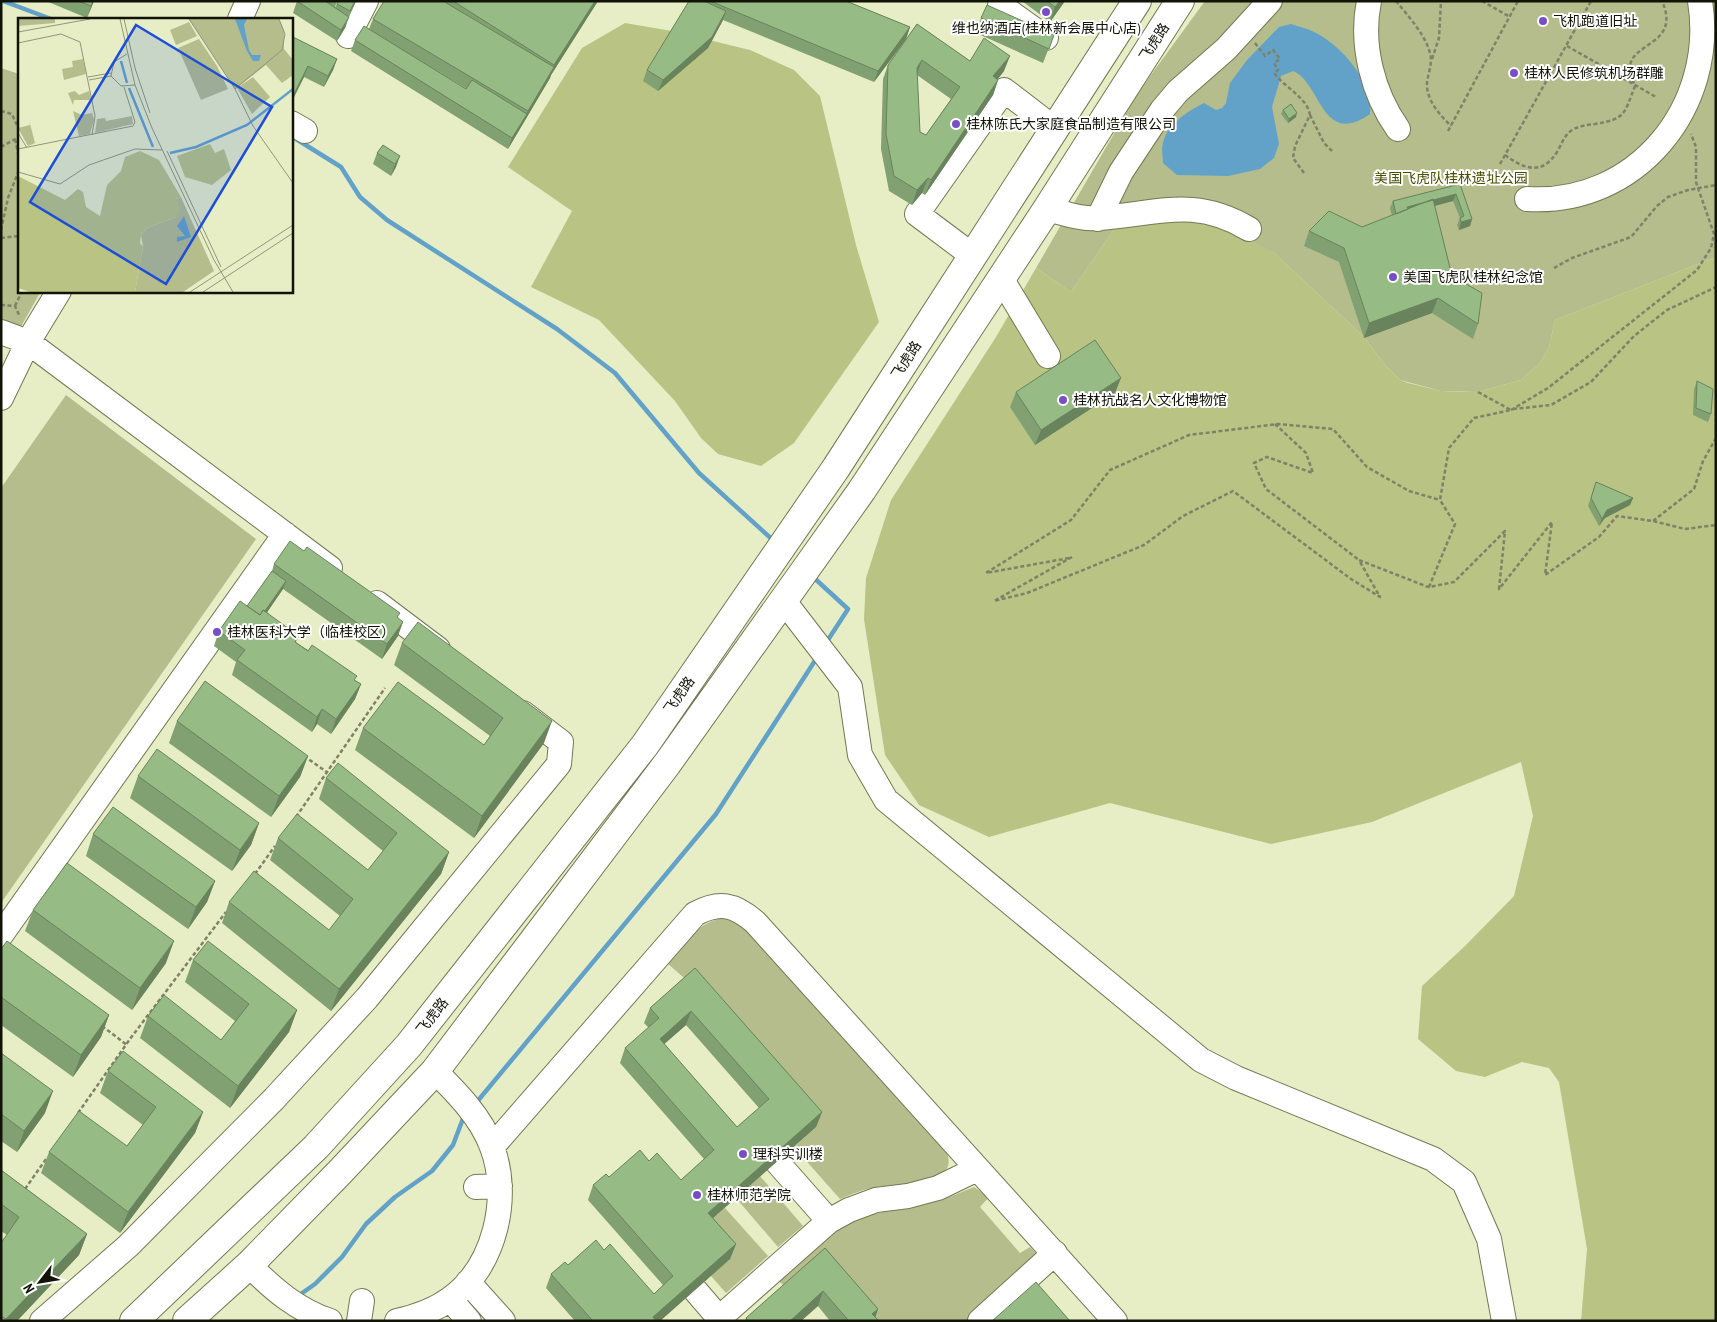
<svg xmlns="http://www.w3.org/2000/svg" width="1717" height="1322" font-family="'PT Sans Narrow','Noto Sans SC',sans-serif">
<style>
.green{fill:#b4bd8b}
.forest{fill:#b9c383}
.water{fill:#63a2c8}
.lines{fill:none;stroke-linecap:round;stroke-linejoin:round}
.stream{stroke:#63a2c8;stroke-width:4.5}
.minor-casing{stroke:#737955;stroke-width:26}
.major-casing{stroke:#737955;stroke-width:30}
.path{stroke:#7e8268;stroke-width:2.5;stroke-dasharray:4 2.5;stroke-linecap:butt}
.minor{stroke:#fff;stroke-width:24}
.major{stroke:#fff;stroke-width:28}
.wall{fill:#81a172;fill-rule:evenodd}
.shaded-wall{fill:#69835c}
.building{fill:#96bb84;stroke:#69835c;fill-rule:evenodd}
.poi-dot{fill:#784ec7;stroke:#fff;stroke-width:2}
.labels{text-anchor:middle;stroke-width:4;stroke-linejoin:round;paint-order:stroke}
.poi-label{font-size:14px;fill:#111306;stroke:#fff;text-anchor:start}
.street-label{font-size:14px;fill:#111306;stroke:#fff}
.park-label{font-size:14px;fill:#474e00;stroke:#fff}
.inset-river{fill:none;stroke:#63a2c8;stroke-width:2.5}
.inset-road{fill:none;stroke:#919679;stroke-width:1}
.view{fill:#1d4ed8;fill-opacity:0.15;stroke:#1d4ed8;stroke-width:2.5}
.inset-edge{fill:none;stroke:#111306;stroke-width:2.5}
</style>
<rect width="100%" height="100%" fill="#e7eec6"/>
<path class="green" d="M1205 1H1716V257L1555 320 1549 347 1540 363 1521 380 1478 392 1441 391 1400 380 1386 366 1363 336 1273 252 1117 225 1071 292 1036 268 1137 94Z
M1 68 19 74V291H41L19 330 1 323Z
M66 395 256 539 1 903V488Z
M722 918 741 924 945 1149C965 1186 898 1184 877 1187 864 1189 852 1194 840 1199L794 1147 816 1127 690 983 667 963C683 945 697 923 722 918Z
M760 1176 803 1226 778 1247 736 1198Z
M974 1187 989 1197 980 1207 1020 1253 1030 1247 1040 1257 972 1321H874L787 1289 776 1278 831 1231 860 1217 947 1198Z
M725 1208 768 1256 726 1293 711 1276 703 1227Z"/>
<path class="forest" d="M625 23 672 31 750 50 794 70 820 96 856 245 879 322 794 443 761 466 718 454 701 438 675 401 599 320 531 287 572 211 508 167 582 48Z
M1196 217 1235 232 1273 252 1363 336 1386 366 1400 380 1408 383 1441 391 1466 392H1478L1521 380 1540 363 1549 347 1555 320 1716 257V1321H1581L1587 1249 1559 1082 1549 1068 1522 1062 1485 1077 1456 1071 1418 1039 1422 986 1465 946 1514 896 1533 816 1521 762 1372 822 1271 844 1110 803 989 837 919 805 885 755 864 619 866 578 891 500 996 337 1036 268 1071 292 1117 225Z"/>
<path class="water" d="M1291 24C1299 27 1307 28 1314 32 1341 45 1374 82 1370 114 1321 148 1321 82 1293 71L1281 76 1272 107 1279 144 1274 158 1260 169 1228 176 1177 175 1163 163C1163 157 1161 149 1163 143 1167 124 1188 111 1204 103L1216 110 1222 108 1226 103 1230 83 1247 60 1279 27Z"/>
<g class="lines">
<path class="stream" d="M3 1 51 19
M296 139 341 167 360 197 387 220 557 329 615 373 699 473 775 542
M812 576 848 609 826 643
M476 1103 716 814 818 656
M298 1296 315 1284 342 1257 366 1224 395 1197 432 1171 453 1145 464 1116"/>
<g class="minor-casing">
<path id="minor" d="M1003 1 1000 5 1046 38
M1369 1C1360 45 1373 94 1398 129
M240 19 248 1
M348 36 366 1
M291 123 305 131
M1527 199C1637 206 1717 106 1700 1
M1047 209C1064 213 1082 220 1100 218 1157 214 1194 196 1249 229
M1098 219 1121 172 1162 110 1178 91 1226 49 1270 1
M973 256 917 214 1004 90 1055 129
M1001 278 1048 356
M1 332 28 342 330 568
M1 398 28 342 59 291
M783 600 850 687 860 755 886 800 1201 1060 1236 1078 1433 1159 1464 1182 1489 1239 1504 1321
M377 603 438 649
M1 935 285 534
M492 1147 695 914C719 901 734 904 755 922L1115 1321
M777 1162 829 1221
M476 1187 500 1186
M249 1265C273 1289 297 1310 330 1321
M468 1282 503 1321
M695 1290 719 1318
M450 1299 469 1321
M42 1321 128 1246 274 1099 367 998 559 764 561 742 523 713
M359 1321 362 1301
M397 1321C415 1317 435 1310 450 1299 495 1267 511 1197 492 1147 481 1117 457 1093 435 1071
M716 1321 829 1221 849 1210 876 1200 908 1196 938 1188 977 1169
M980 1321 1055 1253"/>
</g>
<g class="major-casing">
<path id="major" d="M134 1321 316 1147 409 1045 645 745 836 468 1137 1
M187 1321 249 1265 340 1172 435 1071 667 764 862 490 1047 209 1180 1"/>
</g>
<path class="path" d="M1396 1C1408 16 1425 34 1430 53 1433 63 1428 73 1427 83 1426 100 1440 115 1451 126
M1482 1 1510 17
M1255 43 1265 56 1273 50 1280 59 1274 63 1278 70 1274 73C1284 87 1307 97 1310 115
M1567 46 1656 97
M1432 59 1439 38 1441 1
M1 111 12 114 19 130
M1448 131 1518 1
M15 139 19 157
M1 147 19 137
M1505 155C1524 169 1542 176 1557 152 1562 144 1564 135 1572 130 1579 126 1587 125 1595 124 1626 119 1624 114 1635 86 1633 80 1629 73 1630 66 1633 42 1681 44 1662 1
M1500 164 1591 1
M1304 173 1293 158 1295 146 1310 115 1324 143 1332 151
M1 230 8 198 19 170
M1 238 19 236
M1554 268 1572 258 1631 237 1657 206 1668 197 1688 190 1716 185
M1 305 15 306 20 317
M15 306 22 291
M1478 392 1511 410 1474 418 1449 448 1440 500 1455 524 1429 587 1454 582 1505 531 1499 589 1552 522 1545 575 1599 537 1617 516 1653 521 1685 529 1716 525
M1513 409 1551 405 1591 382 1634 336 1667 310 1716 287
M1511 410 1548 388 1697 270 1711 248 1714 234 1696 182V147L1691 134
M1275 424 1306 453 1313 473 1267 457 1254 463 1266 489 1359 560
M1653 521 1694 489 1703 461 1716 438V413
M1072 557 994 601 1027 593 1144 545 1183 516 1233 491 1351 579 1380 597 1359 560 1428 587
M1069 558 986 573 1071 520 1110 470 1189 435 1278 424 1333 429 1367 467 1409 491 1440 500
M304 756 328 773
M296 817 385 688
M255 874 275 846
M102 1026 127 1045
M78 1113 130 1039 226 912
M25 1189 46 1159"/>
<use href="#minor" class="minor"/>
<use href="#major" class="major"/>
</g>
<path class="wall" d="M46 1H94L87 18Z
M297 1H337L335 7V8L338 1H356L349 17 345 28 337 41 293 13Z
M384 1H598L551 75 550 78 508 149 351 51 355 40 369 29 373 19ZM426 64 467 89H466Z
M689 1H846L910 27 906 39 874 82 723 20 708 48 658 91 643 81 647 70Z
M1022 1H1065L1050 22Z
M981 18 1054 35 1043 63 976 33Z
M917 24 970 61 1004 71 997 80H998L993 95 925 195 922 193 912 205 889 191 881 149 883 79 888 65ZM917 75 951 99 926 135 920 132Z
M291 36 337 59 333 70 324 87 304 77 291 103Z
M1283 110 1296 117 1288 123 1281 114Z
M383 145 396 167 391 176 373 164 377 153Z
M1460 184 1472 219 1470 226 1459 230 1457 225 1460 218 1453 201 1435 206 1452 276 1478 324 1473 339 1432 313 1364 338 1339 262 1304 246 1309 231 1362 227 1392 216 1390 208 1393 201Z
M1697 381 1711 414 1708 422 1693 415 1694 389Z
M1016 392 1115 393 1035 445 1010 407Z
M1596 482 1633 498 1630 505 1605 518 1599 526 1588 506Z
M274 564 398 618V636L382 659 283 589 267 612 297 643 361 684 355 699 331 734 317 724 312 732 232 675 236 662 214 646 219 631 247 606 272 571Z
M402 643 544 743 474 838 355 750 363 728 484 745 490 736 394 665Z
M177 721 308 756 300 777 271 817 169 743Z
M138 776 259 823 251 845 232 871 130 798Z
M326 778 449 852 441 874 331 1011 222 923 229 902 329 930 340 916 270 860 278 838 368 870 383 851 319 799Z
M93 834 215 881 207 902 188 929 86 856Z
M33 910 166 963 132 1010 25 931Z
M1 949 109 1015 101 1037 73 1077 1 1025Z
M193 960 297 1010 289 1032 230 1108 140 1038 148 1016 221 1040 235 1021 185 982Z
M695 968 822 1112 816 1127 713 1218 736 1244 730 1259 660 1321H575L546 1288 551 1274 604 1250 654 1294 663 1285 588 1200 593 1185 609 1177 649 1161 681 1180 704 1159 620 1063 625 1048 649 1028 644 1023 650 1008ZM686 1025 759 1108 737 1127 664 1044Z
M1 1053 45 1113 17 1152 1 1141Z
M108 1071 203 1112 195 1133 120 1233 41 1173 49 1152 127 1146 143 1125 100 1093Z
M1 1170 87 1234 79 1255 17 1321H1V1243L7 1235 1 1231Z
M825 1248 878 1309 875 1317 879 1321H830L818 1306 801 1321H745L746 1318Z"/>
<path class="shaded-wall" d="M93 1H94L87 18 91 6Z
M355 1H356L347 21 349 17 345 28 337 41 341 30 347 22Z
M595 1H598L551 75 550 78 508 149 512 138 553 69 554 65Z
M1060 1H1065L1050 22 1055 7Z
M726 11 722 22 708 48 658 91 663 80Z
M910 27 906 39 874 82 878 71Z
M1010 56 1004 71 988 91 993 76Z
M337 59 333 70 324 87 328 76Z
M922 60 917 74V68Z
M308 66 304 77 291 103V100Z
M998 80 993 95 925 195 931 180Z
M1297 113 1296 117 1288 123 1289 119Z
M400 156 396 167 391 176 395 164Z
M928 178 922 193 912 205 917 190Z
M1456 194 1453 201 1407 213V207Z
M1472 219 1470 226 1459 230 1461 222Z
M1438 298 1432 313 1364 338 1369 323Z
M1121 378 1115 393 1035 445 1041 430Z
M1633 498 1630 505 1605 518 1599 526 1602 519 1607 510Z
M286 581 283 589 255 630 257 622Z
M403 622 398 636 382 659 387 644Z
M361 684 355 699 331 734 336 719Z
M322 709 317 724 312 732 317 717Z
M552 721 544 743 474 838 482 816Z
M308 756 300 777 271 817 279 796Z
M259 823 251 845 232 871 240 850Z
M449 852 441 874 331 1011 339 989Z
M215 881 207 902 188 929 196 907Z
M174 941 166 963 132 1010 140 988Z
M297 1010 289 1032 230 1108 238 1086Z
M691 1011 686 1025 654 1053 660 1039Z
M109 1015 101 1037 73 1077 81 1055Z
M53 1091 45 1113 17 1152 24 1131Z
M203 1112 195 1133 120 1233 128 1212Z
M822 1112 816 1127 703 1227 708 1213Z
M87 1234 79 1255 17 1321H5L6 1319Z
M736 1244 730 1259 660 1321H652L653 1317Z
M823 1291 818 1306 801 1321H790Z
M878 1309 874 1321 872 1314Z"/>
<path class="building" d="M78 1H93L91 6Z
M297 1H325L349 17 341 30Z
M338 1H355L350 11 337 4Z
M384 1H443L554 67 528 111 373 19Z
M453 1H595L554 65Z
M689 1H704L726 11 712 37 663 80 647 70Z
M710 1H846L910 27 878 71Z
M1047 1H1060L1055 7Z
M987 5 1054 35 1049 49 981 18Z
M917 24 970 61 984 38 1010 56 993 76 998 80 931 180 928 178 917 190 894 176 886 134 888 65ZM922 60 960 87 926 135 920 132 917 68Z
M364 26 466 89 472 80 527 114 512 138 355 40Z
M291 36 337 59 328 76 308 66 291 100Z
M1291 104 1297 113 1289 119 1283 110Z
M383 145 400 156 395 164 377 153Z
M1460 184 1472 219 1461 222 1460 218 1464 216 1456 194 1407 207 1408 209 1396 214 1393 201Z
M1433 199 1452 276 1482 293 1478 324 1438 298 1369 323 1344 248 1309 231 1329 211 1362 227Z
M1095 340 1121 378 1041 430 1016 392Z
M1697 381 1713 389 1711 414 1696 408Z
M1596 482 1633 498 1607 510 1602 519 1591 498Z
M290 541 304 551 307 547 400 613 397 617 403 622 387 644 274 564Z
M272 571 286 581 265 611 263 610 260 615 247 606Z
M240 601 260 615 263 610 299 636 295 642 308 651 312 645 357 676 354 680 361 684 336 719 322 709 317 717 237 660 245 650 219 631Z
M418 622 552 721 482 816 363 728 398 682 484 745 503 718 402 643Z
M205 681 308 756 279 796 177 721Z
M157 749 259 823 240 850 138 776Z
M338 763 449 852 339 989 229 902 254 871 329 930 353 899 278 838 297 814 368 870 397 833 326 778Z
M113 807 215 881 196 907 93 834Z
M67 863 174 941 140 988 33 910Z
M7 941 109 1015 81 1055 1 997V949Z
M208 941 297 1010 238 1086 148 1016 164 995 221 1040 249 1004 193 960Z
M695 968 822 1112 708 1213 736 1244 653 1317 656 1321H593L551 1274 565 1262 568 1265 596 1240 604 1250 610 1244 654 1294 673 1276 593 1185 606 1174 609 1177 640 1150 649 1161 657 1153 681 1180 714 1150 625 1048 659 1018 650 1008ZM691 1011 769 1099 737 1127 660 1039Z
M123 1051 203 1112 128 1212 49 1152 79 1111 127 1146 156 1107 108 1071Z
M1 1053 53 1091 24 1131 1 1114Z
M1 1170 87 1234 6 1319 1 1316V1243L19 1217 1 1204Z
M825 1248 878 1309 872 1314 879 1321H849L823 1291 790 1321H748L746 1318Z
M1036 1282 1070 1321H992Z"/>
<g class="poi-dot">
<circle cx="1046" cy="12" r="5"/>
<circle cx="1543" cy="21" r="5"/>
<circle cx="1514" cy="73" r="5"/>
<circle cx="956" cy="124" r="5"/>
<circle cx="1393" cy="277" r="5"/>
<circle cx="1063" cy="400" r="5"/>
<circle cx="217" cy="632" r="5"/>
<circle cx="743" cy="1154" r="5"/>
<circle cx="697" cy="1195" r="5"/>
</g>
<g class="labels">
<g class="poi-label">
<text x="1553" y="26">飞机跑道旧址</text>
<text x="1046" y="33" text-anchor="middle">维也纳酒店(桂林新会展中心店)</text>
<text x="1524" y="78">桂林人民修筑机场群雕</text>
<text x="966" y="129">桂林陈氏大家庭食品制造有限公司</text>
<text x="1403" y="282">美国飞虎队桂林纪念馆</text>
<text x="1073" y="405">桂林抗战名人文化博物馆</text>
<text x="227" y="637">桂林医科大学（临桂校区）</text>
<text x="753" y="1159">理科实训楼</text>
<text x="707" y="1200">桂林师范学院</text>
</g>
<g class="street-label">
<text transform="translate(1154 42) rotate(-57)" y="5">飞虎路</text>
<text transform="translate(906 360) rotate(-57)" y="5">飞虎路</text>
<text transform="translate(679 695) rotate(-55)" y="5">飞虎路</text>
<text transform="translate(432 1016) rotate(-52)" y="5">飞虎路</text>
</g>
<g class="park-label">
<text x="1451" y="183">美国飞虎队桂林遗址公园</text>
</g>
</g>
<g transform="translate(18 18)">
<rect width="275" height="275" fill="#e7eec6"/>
<path d="M0 1H37V5L0 8ZM171 1H261L266 13V31L275 42V57L264 65 248 47 217 71ZM171 4 179 18 158 27 152 12ZM181 21 199 48 210 71 183 82 160 30ZM65 41 68 56 46 62 44 51 55 49 54 43ZM235 59 252 79 234 96 219 70ZM57 73 61 77 71 73 73 82H56L55 87 50 75ZM73 90 76 102 72 116 61 118 55 93 64 97 74 95ZM114 98 115 106 77 115 79 101 87 100 88 103ZM11 102 17 125 10 128 0 110 12 107ZM163 179 196 253 165 274H117L125 229 123 217 129 210 158 199V181Z" fill="#b4bd8b"/>
<path d="M192 126 197 135 206 131 213 152 194 167 167 159 159 138ZM122 133 141 142 163 179 158 181 162 190 158 199 129 210 123 217 122 225 125 229 117 274H12L0 270V158L47 182 60 171 65 174 68 189 82 198 89 167 103 153 107 139Z" fill="#b9c383"/>
<path d="M217 1H229L226 7 231 32 234 37H243L241 43H235L229 33ZM166 198 173 219 159 224V219L167 218 159 208Z" fill="#63a2c8"/>
<path class="inset-river" d="M103 43 109 65M111 70 135 129M152 135 178 129 229 107 275 71"/>
<path class="inset-road" d="M102 1 117 67 134 110 196 242 215 274M106 1 117 50 132 95M171 1 217 71 235 108 275 165M0 14 72 1M0 25 43 16 62 24 77 98 74 117M109 36 96 44 93 58 103 68 117 67M70 59 93 55M71 62 93 58M217 71 264 32 267 16 261 1M0 115 9 130M0 131 115 108 117 104 106 69M149 133 203 249M0 154 42 166 71 147 117 131 144 132M172 274 275 207M185 274 275 215"/>
<path class="view" d="M118 7 254 89 148 266 12 184Z"/>
<rect width="275" height="275" class="inset-edge"/>
</g>
<rect width="1717" height="1322" fill="none" stroke="#111306" stroke-width="5"/>
<g transform="translate(40 1282) rotate(239)" stroke="#ffffff" stroke-width="4" paint-order="stroke">
<path d="M0-4L9 19L0 12L-9 19Z" fill="#111306"/>
<text y="-8" font-size="14" font-weight="bold" text-anchor="middle" fill="#111306">N</text>
</g>
</svg>
